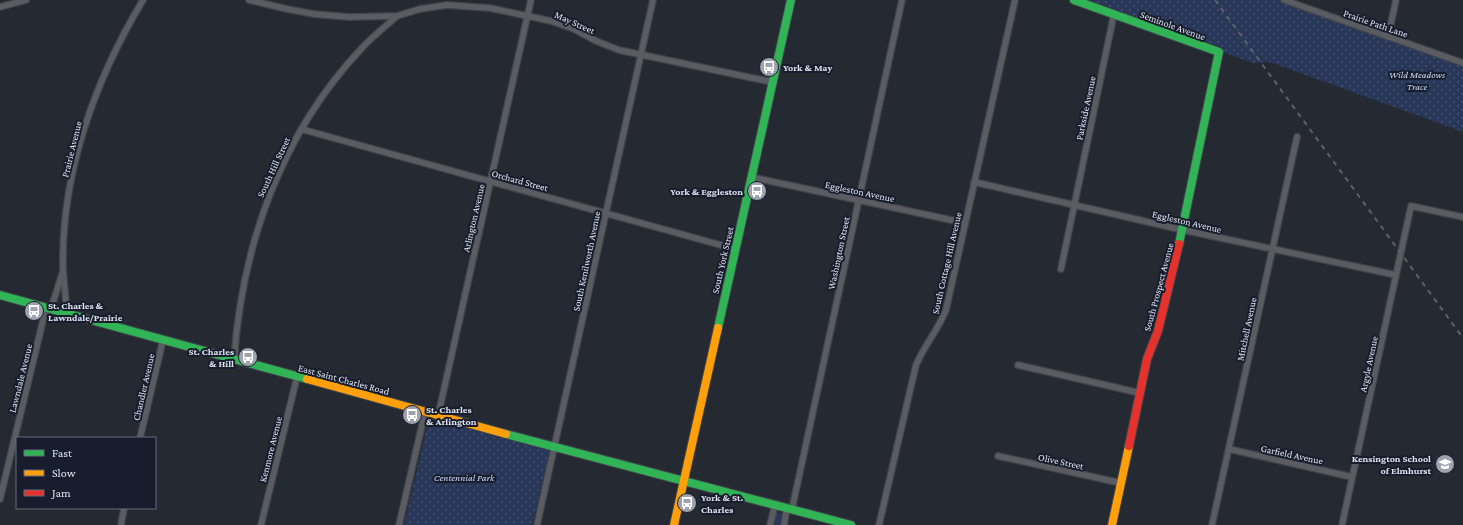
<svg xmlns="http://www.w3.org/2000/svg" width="1463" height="525" font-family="'Crimson Pro',serif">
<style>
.green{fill:#283657}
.park{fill:url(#park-dots)}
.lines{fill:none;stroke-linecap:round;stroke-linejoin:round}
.street-casing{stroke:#40444c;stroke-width:8}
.fast-casing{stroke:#40444c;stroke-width:10}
.slow-casing{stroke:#40444c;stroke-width:10}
.jam-casing{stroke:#40444c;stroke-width:10}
.street{stroke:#5b5c61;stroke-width:5.5}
.fast{stroke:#30b455;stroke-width:8}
.slow{stroke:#ff9f0a;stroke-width:8}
.jam{stroke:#e5322d;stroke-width:8}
.rail{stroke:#606166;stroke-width:2;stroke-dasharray:5 5;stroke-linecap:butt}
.labels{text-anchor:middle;stroke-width:4;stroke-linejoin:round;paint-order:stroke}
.street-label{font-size:10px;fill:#e0e5f0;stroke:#171d2d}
.poi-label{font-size:10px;font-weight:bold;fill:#e0e5f0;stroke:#171d2d;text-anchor:start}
.park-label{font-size:10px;font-style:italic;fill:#cddbfa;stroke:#171d2d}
</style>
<defs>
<pattern id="park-dots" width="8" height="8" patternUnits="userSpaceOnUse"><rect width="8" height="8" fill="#283657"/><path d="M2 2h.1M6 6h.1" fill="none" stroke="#47536f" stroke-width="1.8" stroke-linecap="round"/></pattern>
</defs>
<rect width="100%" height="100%" fill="#252932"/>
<path class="green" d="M776 512 784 514 781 525H772Z"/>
<path class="park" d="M1079 0H1290L1463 60V132L1270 62 1253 63Z
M429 418 550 450 532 525H404Z"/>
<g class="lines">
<g class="street-casing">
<path id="street" d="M249 0 287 9 314 14 349 17 397 16 420 9 447 5 490 8 551 21 574 29 596 41 619 50 772 82
M1284 0 1463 63
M0 7 26 0
M1388 37 1396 0
M301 129 735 249
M751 177 965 223
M974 182 1183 230 1396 275
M1061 269 1114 14
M51 309 62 274
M67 314C66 299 64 284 63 269 61 173 95 80 143 0
M234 360C242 245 281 134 361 49 372 37 385 27 397 16
M1018 365 1140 393
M438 416 531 0
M140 438 163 340
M1229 449 1352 477
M998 456 1121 483
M0 499 46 308
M792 509 902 0
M121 525 124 508
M261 525 297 377
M399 525 425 412
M537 525 653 0
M770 525 775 505
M784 525 787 508
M879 525 916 365C924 346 938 330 946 310L1015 0
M1212 525 1297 137
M1342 525 1411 206 1463 217"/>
</g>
<g class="fast-casing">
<path id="fast" d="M1074 0 1219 52 1179 244
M0 295 307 379
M718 328 791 0
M506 434 851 525"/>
</g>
<g class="slow-casing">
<path id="slow" d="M307 379 506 434
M674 525 718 328
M1112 525 1129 446"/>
</g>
<g class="jam-casing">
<path id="jam" d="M1129 446 1147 359 1158 331 1179 244"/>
</g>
<use href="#street" class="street"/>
<use href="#fast" class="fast"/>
<use href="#slow" class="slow"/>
<use href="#jam" class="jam"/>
<path class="rail" d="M1215 0 1463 338"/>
</g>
<defs>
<g id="bus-disc" transform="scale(1)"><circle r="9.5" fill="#9fa3ae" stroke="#171d2d"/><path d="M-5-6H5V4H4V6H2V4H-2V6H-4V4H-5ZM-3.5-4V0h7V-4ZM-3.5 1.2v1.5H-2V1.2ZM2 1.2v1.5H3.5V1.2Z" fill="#fff"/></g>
<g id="school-disc" transform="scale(1)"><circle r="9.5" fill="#9fa3ae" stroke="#171d2d"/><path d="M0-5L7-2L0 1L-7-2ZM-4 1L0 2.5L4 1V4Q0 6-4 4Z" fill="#fff"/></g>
</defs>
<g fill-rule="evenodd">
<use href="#bus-disc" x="769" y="67"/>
<use href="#bus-disc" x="757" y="191"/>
<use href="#bus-disc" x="34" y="311"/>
<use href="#bus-disc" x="248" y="357"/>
<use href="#bus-disc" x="412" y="415"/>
<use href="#school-disc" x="1445" y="464"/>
<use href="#bus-disc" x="687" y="503"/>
</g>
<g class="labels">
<g class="street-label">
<text transform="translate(575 22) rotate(24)" y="4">May Street</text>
<text transform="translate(1376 23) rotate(19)" y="4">Prairie Path Lane</text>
<text transform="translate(1173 25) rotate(20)" y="4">Seminole Avenue</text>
<text transform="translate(1085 108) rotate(-78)" y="4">Parkside Avenue</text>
<text transform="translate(71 149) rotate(-76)" y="4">Prairie Avenue</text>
<text transform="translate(273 167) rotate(-65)" y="4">South Hill Street</text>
<text transform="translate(520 180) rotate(15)" y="4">Orchard Street</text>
<text transform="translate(860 191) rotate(12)" y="4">Eggleston Avenue</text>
<text transform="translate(473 218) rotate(-77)" y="4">Arlington Avenue</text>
<text transform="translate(1187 221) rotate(13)" y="4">Eggleston Avenue</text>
<text transform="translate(838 253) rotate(-78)" y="4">Washington Street</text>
<text transform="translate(722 260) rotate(-77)" y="4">South York Street</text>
<text transform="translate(586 261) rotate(-78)" y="4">South Kenilworth Avenue</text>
<text transform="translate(946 263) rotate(-77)" y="4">South Cottage Hill Avenue</text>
<text transform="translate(1158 287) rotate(-75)" y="4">South Prospect Avenue</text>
<text transform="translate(1246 329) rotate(-78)" y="4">Mitchell Avenue</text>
<text transform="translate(1368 364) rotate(-78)" y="4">Argyle Avenue</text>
<text transform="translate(20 378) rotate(-76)" y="4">Lawndale Avenue</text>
<text transform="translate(344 379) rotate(15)" y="4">East Saint Charles Road</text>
<text transform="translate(143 387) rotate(-77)" y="4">Chandler Avenue</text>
<text transform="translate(270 449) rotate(-76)" y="4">Kenmore Avenue</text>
<text transform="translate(1292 454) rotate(12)" y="4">Garfield Avenue</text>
<text transform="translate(1061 461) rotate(12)" y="4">Olive Street</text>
</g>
<g class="poi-label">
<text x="783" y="71">York &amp; May</text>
<text x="743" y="195" text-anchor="end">York &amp; Eggleston</text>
<text x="48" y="309">St. Charles &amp;<tspan x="48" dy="12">Lawndale/Prairie</tspan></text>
<text x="234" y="355" text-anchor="end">St. Charles<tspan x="234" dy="12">&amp; Hill</tspan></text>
<text x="426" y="413">St. Charles<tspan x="426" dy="12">&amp; Arlington</tspan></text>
<text x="1431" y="462" text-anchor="end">Kensington School<tspan x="1431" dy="12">of Elmhurst</tspan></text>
<text x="701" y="501">York &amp; St.<tspan x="701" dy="12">Charles</tspan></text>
</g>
<g class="park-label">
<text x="1417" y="78">Wild Meadows<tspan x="1417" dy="12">Trace</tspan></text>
<text x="464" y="481">Centennial Park</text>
</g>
</g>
<rect x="16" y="437" width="140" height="72" fill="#171d2d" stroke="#676d7b"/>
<rect x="24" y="450" width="20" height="6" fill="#30b455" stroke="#676d7b"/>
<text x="52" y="457" font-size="12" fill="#e0e5f0">Fast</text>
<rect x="24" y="470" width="20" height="6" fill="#ff9f0a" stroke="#676d7b"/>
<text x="52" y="477" font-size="12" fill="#e0e5f0">Slow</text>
<rect x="24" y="490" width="20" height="6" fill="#e5322d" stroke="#676d7b"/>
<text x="52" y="497" font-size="12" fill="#e0e5f0">Jam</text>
</svg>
